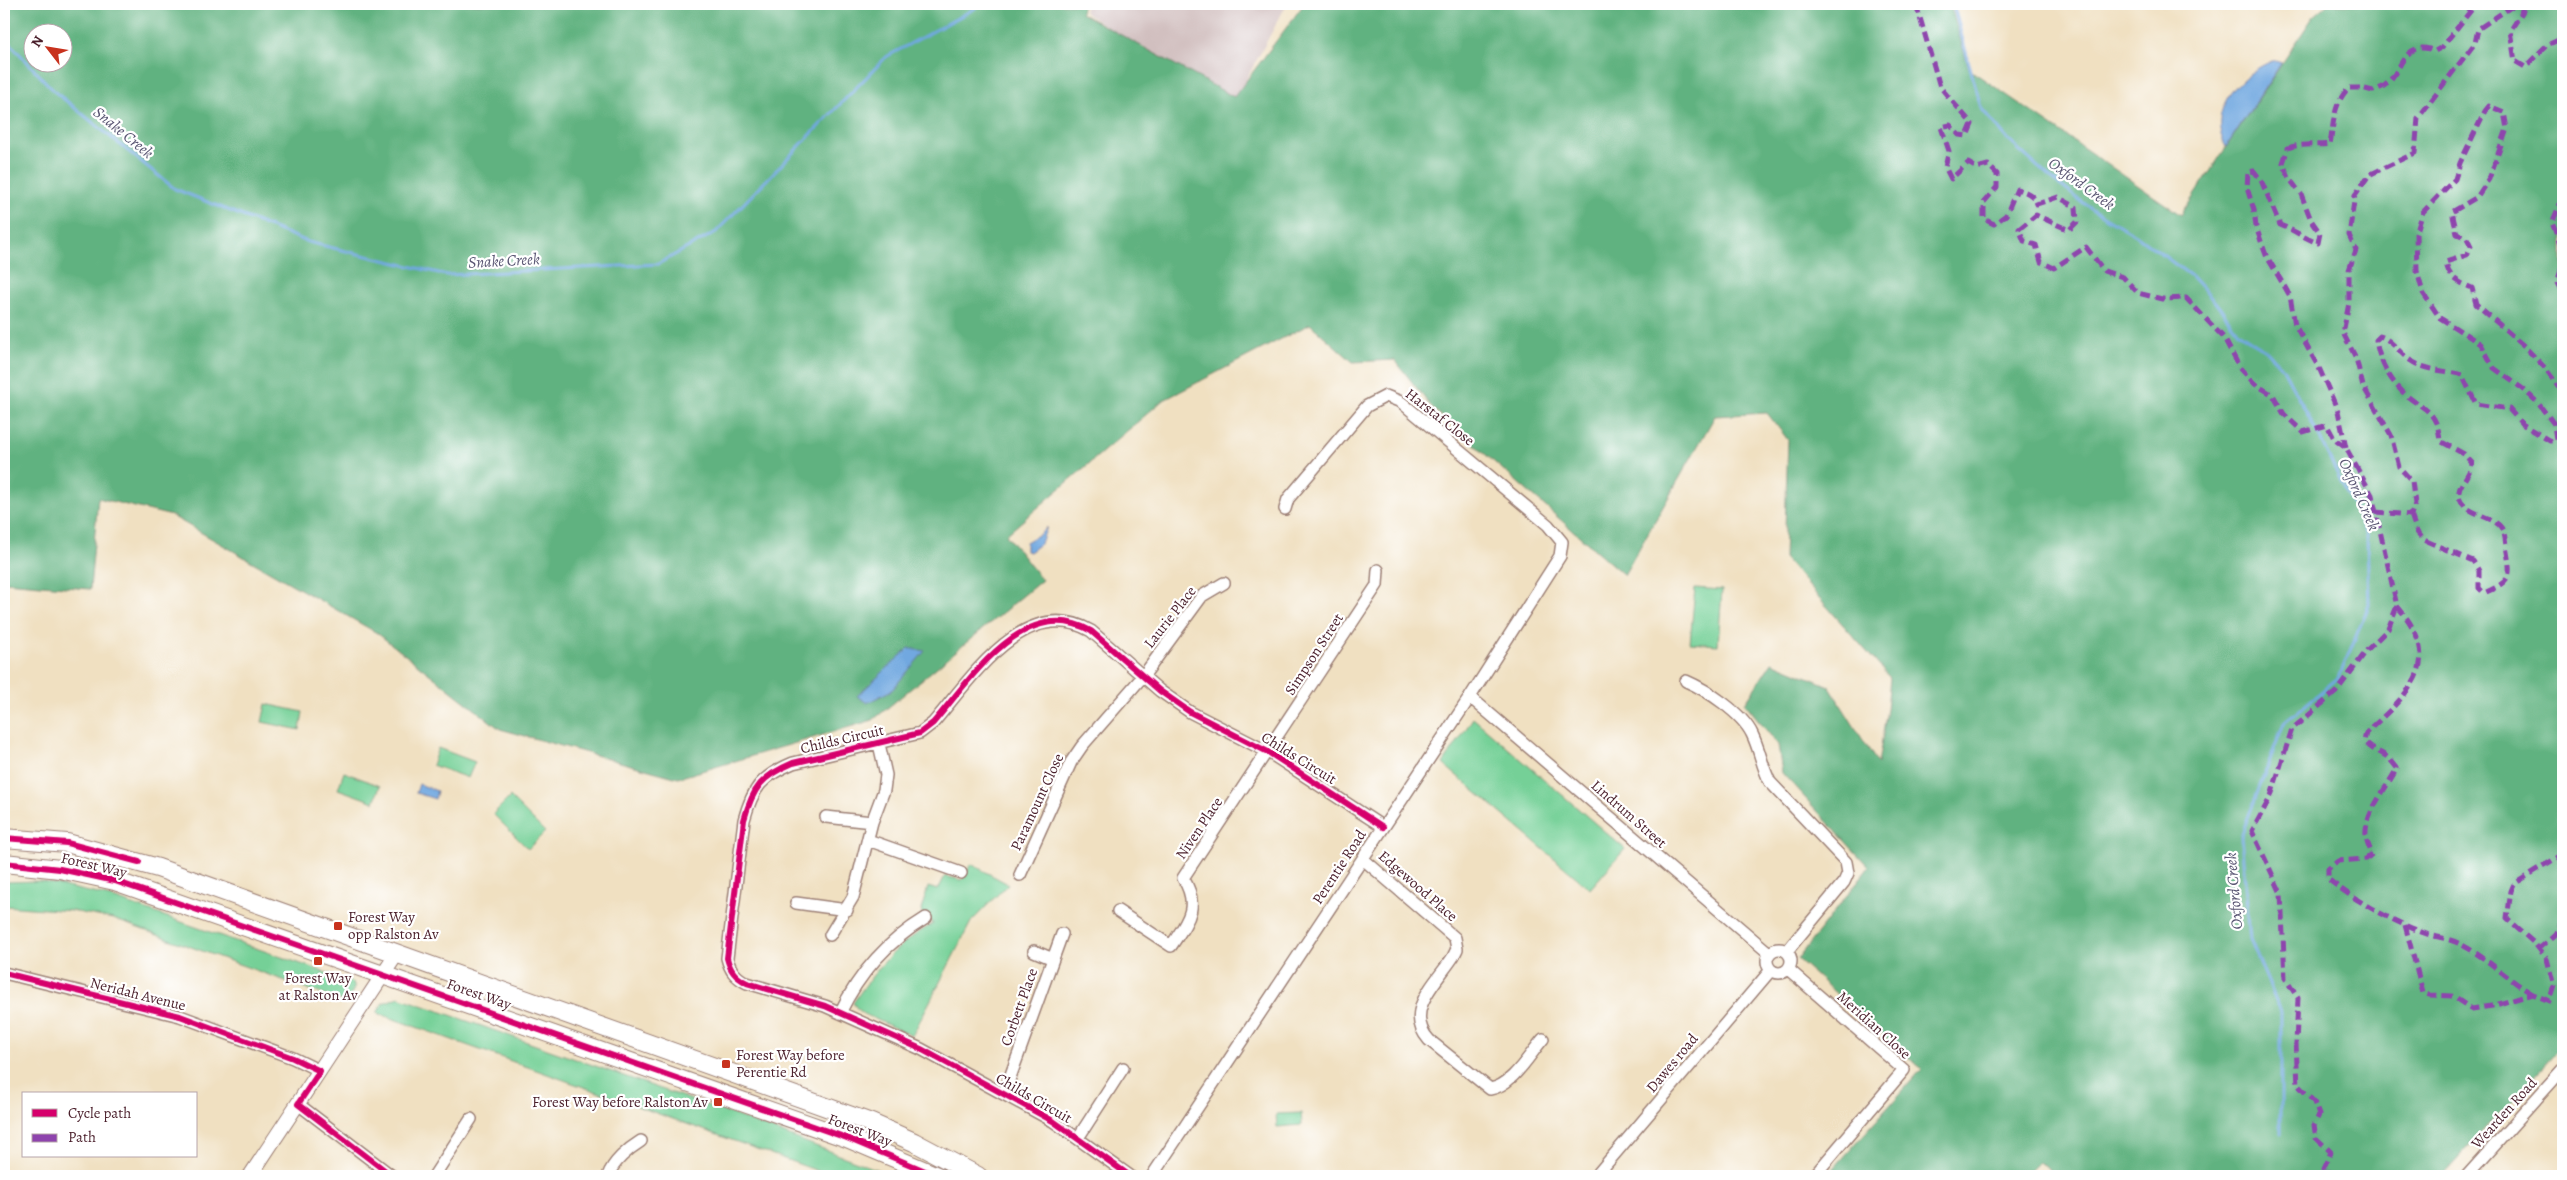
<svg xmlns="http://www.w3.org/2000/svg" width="2567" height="1180" font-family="Alegreya,serif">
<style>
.industrial{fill:#d1bfbf}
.green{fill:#75d097;stroke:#607861}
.forest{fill:#60b280;stroke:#556856;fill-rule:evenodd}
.water{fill:#71a8e0;stroke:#5e6486}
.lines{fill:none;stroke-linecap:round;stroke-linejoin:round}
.stream{stroke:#71a8e0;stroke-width:3}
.minor-casing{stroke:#9d8076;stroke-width:14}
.tertiary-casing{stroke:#9d8076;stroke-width:16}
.primary-casing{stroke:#9d8076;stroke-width:20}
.minor{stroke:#fff;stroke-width:11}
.tertiary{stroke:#fff;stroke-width:14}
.primary{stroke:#fff;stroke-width:18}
.quiet{stroke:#8e44ad;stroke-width:5;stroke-dasharray:10 5;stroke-linecap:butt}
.cycleway-casing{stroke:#fff;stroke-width:9}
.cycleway{stroke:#d6006c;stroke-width:6}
.poi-dot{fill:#c8321e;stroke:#fff;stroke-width:2}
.labels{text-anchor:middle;stroke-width:4.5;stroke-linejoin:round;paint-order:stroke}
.street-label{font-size:15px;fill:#4a1f2b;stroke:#fff}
.poi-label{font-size:15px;fill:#4a1f2b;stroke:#fff;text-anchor:start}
.water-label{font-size:16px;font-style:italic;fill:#5a5673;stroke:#fff}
</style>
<rect width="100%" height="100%" fill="#fff"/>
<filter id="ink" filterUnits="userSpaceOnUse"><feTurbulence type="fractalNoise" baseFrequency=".02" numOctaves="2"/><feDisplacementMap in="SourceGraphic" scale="10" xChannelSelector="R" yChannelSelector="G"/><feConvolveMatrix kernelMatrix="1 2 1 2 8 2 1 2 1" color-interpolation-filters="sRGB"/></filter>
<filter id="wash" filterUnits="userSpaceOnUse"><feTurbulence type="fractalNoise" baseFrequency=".0096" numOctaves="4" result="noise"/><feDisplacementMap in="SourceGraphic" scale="20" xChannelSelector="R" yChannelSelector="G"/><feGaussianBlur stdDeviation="1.12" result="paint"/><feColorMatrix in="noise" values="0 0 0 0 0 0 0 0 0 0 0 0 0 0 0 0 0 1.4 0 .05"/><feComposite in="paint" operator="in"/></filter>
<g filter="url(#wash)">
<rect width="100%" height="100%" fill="#f0e0c1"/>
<path class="industrial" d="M1086 4H1287L1234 102 1199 86 1084 12Z"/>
<path class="green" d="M1695 588 1722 590 1718 645 1690 643Z
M266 704 303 712 300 730 262 722Z
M1473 718 1625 849 1590 889 1443 764Z
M438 748 475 762 468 778 432 765Z
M344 772 380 786 374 802 338 789Z
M510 797 545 832 528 849 493 814Z
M971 864 1008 884 971 922 912 1036 860 1012 853 1003C876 969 897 943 933 924L927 913 922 914 921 910 928 887 938 890 945 876 962 880Z
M41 881 107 896 350 981 355 986 347 1003 113 919 72 911 4 906V882Z
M399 997 732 1114 894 1176H832L377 1013 383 1003Z
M1301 1113 1302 1125 1277 1127 1276 1114Z"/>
<path class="forest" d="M4 4H1083L1081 13 1234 97 1304 4H1950L1969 69 2181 215 2313 17 2328 4H2563V1045L2442 1176H2055L2040 1162 2026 1176H1827L1922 1069 1797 959 1869 867 1782 773 1778 745 1745 703 1772 662 1829 686 1878 764 1887 709 1890 678 1784 558 1788 440 1767 413 1715 416 1624 575 1432 408 1395 360 1353 362 1310 324 1162 401 1006 535 1042 580 873 720 678 778 500 729 377 633 172 516 98 498 90 589 4 582ZM32 32H62V62H32Z"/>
<path class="water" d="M2275 60 2282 62 2226 147C2205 110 2241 72 2275 60Z
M1047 527 1041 543 1029 552 1026 551V542L1040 534Z
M909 648 925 651 892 690 867 703 857 696Z
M419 784 437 791 435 799 416 793Z"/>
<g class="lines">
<path class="stream" d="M1953 4 1981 108 2007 139 2048 176 2093 210 2136 235 2191 276 2215 302 2238 332 2265 350 2283 369 2319 436 2367 535 2369 605 2339 677 2284 723 2241 836 2250 940 2281 1012V1133
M4 37 54 91 175 189 308 242 447 275 658 264 716 232 886 57 983 4"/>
</g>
</g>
<g filter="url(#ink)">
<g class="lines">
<g class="minor-casing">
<path id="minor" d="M1686 681C1707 690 1742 713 1752 734 1760 750 1762 767 1770 782L1846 862 1848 873 1844 882 1787 951
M1470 697 1769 953
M826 817 872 822
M868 840 961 873
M1363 859 1455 938 1457 949 1453 957C1436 983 1403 1011 1429 1040L1490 1089C1512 1086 1529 1055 1543 1039
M1020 875 1071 762 1082 746 1144 675 1202 596 1224 583
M796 903 847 910
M1118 911 1171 946C1187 922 1201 907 1183 878L1377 585 1378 570
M830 935 853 897 872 822 884 790 886 775 879 744
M1767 961a12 12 0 1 1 24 0a12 12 0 1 1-24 0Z
M1034 951 1053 959
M1788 969 1904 1070 1814 1176
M4 973 180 1016 293 1058 320 1071
M840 1013C859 973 888 941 926 918
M1004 1094 1062 934
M298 1104 392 1176
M1078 1138 1123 1068
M434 1176 471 1119
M608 1176C613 1162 628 1149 641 1141
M1130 1176 1053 1121 921 1049 825 1006 747 983C735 977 730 970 727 958L744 820C753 787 762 776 793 763L920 733 933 723C970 680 1025 593 1091 631L1160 691 1190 712 1268 752 1383 827
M1152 1176 1470 697 1560 556 1562 542 1548 525 1401 402 1386 396 1367 406 1288 499 1285 509
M1596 1176 1771 970
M2467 1176 2563 1069"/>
</g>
<g class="tertiary-casing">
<path id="tertiary" d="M250 1176 396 955"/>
</g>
<g class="primary-casing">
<path id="primary" d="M4 838 67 843 158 868 871 1123 914 1142 978 1176
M4 863 60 869 115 881 847 1138 937 1176"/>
</g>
<use href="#minor" class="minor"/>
<use href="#tertiary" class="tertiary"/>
<use href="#primary" class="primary"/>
<path class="quiet" d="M1916 4 1940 87 1972 124 1967 136 1959 135 1950 125 1941 127 1949 151 1945 167 1951 179 1968 163 1977 168 1988 165 1997 174V187L1984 202V219L1994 224 2006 215 2017 189C2026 192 2034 194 2037 204L2058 197 2076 207 2077 222 2069 230 2036 215 2019 229 2024 241 2036 245 2041 262 2054 268 2086 247 2104 271 2123 277 2138 293 2162 299 2186 298 2224 338 2240 368 2255 384 2273 395 2284 414 2303 432 2327 425 2335 440 2346 448 2372 495 2397 606 2388 629 2367 650 2336 692 2292 729 2271 796 2252 831 2281 893 2285 978 2298 998 2296 1044 2298 1085 2314 1102 2319 1115 2314 1125 2316 1138 2331 1152 2323 1169 2339 1176
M2563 197 2552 223C2560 242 2567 261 2557 281L2563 292
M2346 448 2338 411 2320 370 2295 325 2290 296 2266 255 2256 227 2254 210 2247 188 2248 172 2254 171 2261 180 2280 225C2294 230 2304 238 2318 243L2320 233 2311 220 2301 194 2289 178 2283 163 2288 148C2302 143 2315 146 2330 144 2334 123 2333 103 2349 88H2362L2373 91C2376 90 2381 88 2384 86 2403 72 2402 38 2435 51L2442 47 2476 4
M2375 512 2411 515 2415 504 2412 481 2399 467 2391 435 2363 386 2356 358 2343 333 2349 303V270L2356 250 2349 235 2355 195 2369 175 2415 153 2418 118 2475 43 2478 29 2511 7 2523 11 2510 31 2515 61 2525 67 2547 45 2563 38
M2411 515 2417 532 2424 540 2473 561 2479 571V588L2484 593C2514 580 2511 576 2506 546 2505 538 2505 531 2499 525 2488 515 2463 513 2459 497 2456 486 2471 475 2472 463L2464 454 2440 441C2437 405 2418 410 2399 388 2387 376 2378 356 2376 340L2380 336C2394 341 2400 355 2413 362 2428 371 2445 370 2462 375L2476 404 2509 409 2522 424 2550 441 2556 440 2554 424 2538 403 2523 389 2494 368 2481 344 2440 318 2423 293 2417 271 2416 234 2423 212 2455 179 2460 163 2485 111 2489 106 2504 112 2507 129 2489 179 2477 197 2452 212 2457 234 2467 238 2471 246 2467 255 2446 262C2448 278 2458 282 2472 288L2476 304 2524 346 2545 368 2563 392
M2397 606C2447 663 2409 692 2366 733L2364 741C2376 755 2383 748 2397 768 2387 788 2364 814 2366 835 2366 841 2370 849 2372 854L2366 859 2338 861 2328 869V879C2357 902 2390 920 2424 933 2435 937 2447 938 2458 943 2486 956 2506 979 2533 994
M2405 925 2423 993 2429 995 2452 996 2472 1009 2492 1006 2533 994 2549 1001 2554 986 2547 959 2535 944 2507 919 2511 891 2514 884 2563 854
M2539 949 2555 935 2563 921"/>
<g class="cycleway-casing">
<path id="cycleway" d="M4 838 67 843 139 862
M4 863 60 869 115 881 847 1138 937 1176
M4 973 180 1016 293 1058 320 1071 298 1104 392 1176
M1130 1176 1053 1121 921 1049 825 1006 747 983C735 977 730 970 727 958L744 820C753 787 762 776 793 763L920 733 933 723C970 680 1025 593 1091 631L1160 691 1190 712 1268 752 1383 827"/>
</g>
<use href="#cycleway" class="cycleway"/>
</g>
</g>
<g class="poi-dot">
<rect x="333" y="921" width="10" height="10" rx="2.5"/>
<rect x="313" y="956" width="10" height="10" rx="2.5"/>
<rect x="721" y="1059" width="10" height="10" rx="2.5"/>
<rect x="713" y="1097" width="10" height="10" rx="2.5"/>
</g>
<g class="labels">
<g class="street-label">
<text transform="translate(1440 417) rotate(38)" y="5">Harstaf Close</text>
<text transform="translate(1170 617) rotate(-52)" y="5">Laurie Place</text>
<text transform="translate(1314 654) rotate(-57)" y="5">Simpson Street</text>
<text transform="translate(842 739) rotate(-13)" y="5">Childs Circuit</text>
<text transform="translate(1299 758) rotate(32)" y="5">Childs Circuit</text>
<text transform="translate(1037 802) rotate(-65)" y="5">Paramount Close</text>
<text transform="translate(1629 814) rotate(41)" y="5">Lindrum Street</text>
<text transform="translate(1199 828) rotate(-56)" y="5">Niven Place</text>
<text transform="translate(94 865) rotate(13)" y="5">Forest Way</text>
<text transform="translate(1339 867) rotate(-57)" y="5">Perentie Road</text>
<text transform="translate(1418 886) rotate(41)" y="5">Edgewood Place</text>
<text transform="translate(138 994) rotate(14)" y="5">Neridah Avenue</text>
<text transform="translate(479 994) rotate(19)" y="5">Forest Way</text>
<text transform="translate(1019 1007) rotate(-70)" y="5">Corbett Place</text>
<text transform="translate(1874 1025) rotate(42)" y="5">Meridian Close</text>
<text transform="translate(1672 1063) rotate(-50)" y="5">Dawes road</text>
<text transform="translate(1034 1098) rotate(30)" y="5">Childs Circuit</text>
<text transform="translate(2504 1113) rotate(-48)" y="5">Wearden Road</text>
<text transform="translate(860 1130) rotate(21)" y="5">Forest Way</text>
</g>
<g class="poi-label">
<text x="348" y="922">Forest Way<tspan x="348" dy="17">opp Ralston Av</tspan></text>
<text x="318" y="983" text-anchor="middle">Forest Way<tspan x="318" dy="17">at Ralston Av</tspan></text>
<text x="736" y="1060">Forest Way before<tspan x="736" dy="17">Perentie Rd</tspan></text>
<text x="708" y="1107" text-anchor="end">Forest Way before Ralston Av</text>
</g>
<g class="water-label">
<text transform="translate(124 132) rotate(39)" y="6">Snake Creek</text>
<text transform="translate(2082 183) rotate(36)" y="6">Oxford Creek</text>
<text transform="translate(504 260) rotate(-3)" y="6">Snake Creek</text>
<text transform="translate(2360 494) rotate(66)" y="6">Oxford Creek</text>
<text transform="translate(2233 891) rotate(-95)" y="6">Oxford Creek</text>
</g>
</g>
<rect width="2567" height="1180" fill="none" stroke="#fff" stroke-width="20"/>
<rect x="22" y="1092" width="175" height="65" fill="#ffffff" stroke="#b7a5aa"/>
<rect x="32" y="1109" width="25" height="8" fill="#d6006c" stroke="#b7a5aa"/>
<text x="68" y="1118" font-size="15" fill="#4a1f2b">Cycle path</text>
<rect x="32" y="1134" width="25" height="8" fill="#8e44ad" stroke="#b7a5aa"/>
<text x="68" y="1142" font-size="15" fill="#4a1f2b">Path</text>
<g transform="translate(48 48) rotate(301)"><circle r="24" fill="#ffffff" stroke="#b7a5aa"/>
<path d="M0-4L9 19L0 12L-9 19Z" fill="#c8321e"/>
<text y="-8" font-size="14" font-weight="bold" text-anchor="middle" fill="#4a1f2b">N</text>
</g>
</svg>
